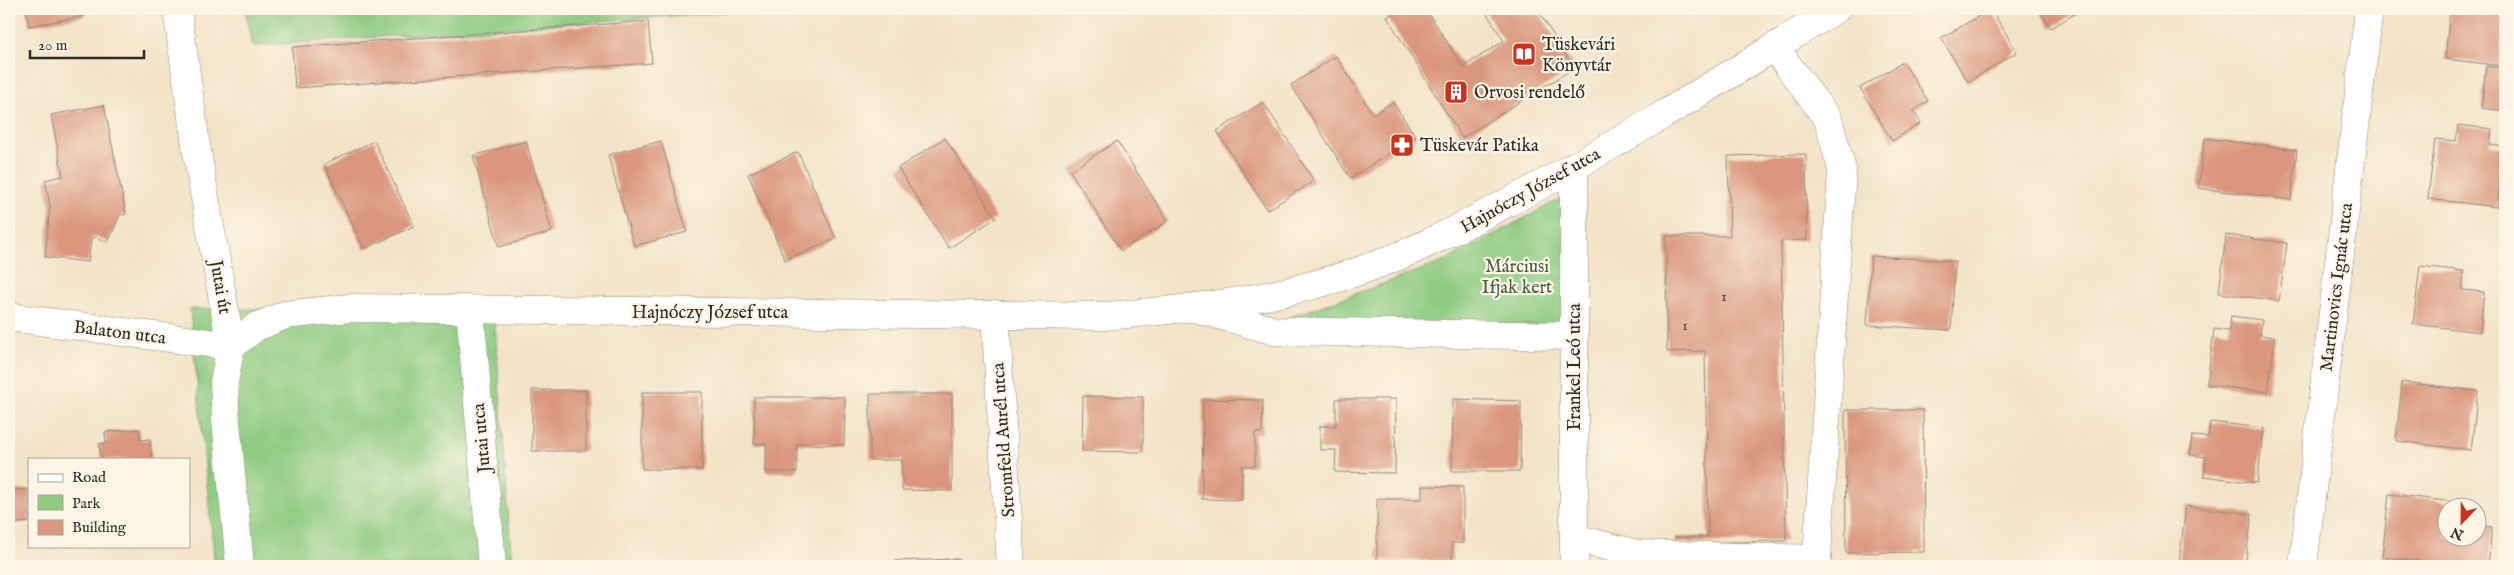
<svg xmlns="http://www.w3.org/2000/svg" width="2514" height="575" font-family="'IM FELL English',serif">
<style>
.green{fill:#8dcb81;stroke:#5c7b56}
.building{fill:#da977d}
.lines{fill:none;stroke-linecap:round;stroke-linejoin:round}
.minor-casing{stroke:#8f8779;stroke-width:29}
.major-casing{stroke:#8f8779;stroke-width:29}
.minor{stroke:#fff;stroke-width:28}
.major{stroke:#fff;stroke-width:28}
.labels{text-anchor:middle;stroke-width:4.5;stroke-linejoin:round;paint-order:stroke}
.number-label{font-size:15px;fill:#574640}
.poi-label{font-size:18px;fill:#2b2b2b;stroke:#fcf5e5;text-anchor:start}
.street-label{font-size:18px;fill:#2b2b2b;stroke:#fcf5e5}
.park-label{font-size:18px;fill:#485b45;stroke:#fcf5e5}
</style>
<rect width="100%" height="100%" fill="#fcf5e5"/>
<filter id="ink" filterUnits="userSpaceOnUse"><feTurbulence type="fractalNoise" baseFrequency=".02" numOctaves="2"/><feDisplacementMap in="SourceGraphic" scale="10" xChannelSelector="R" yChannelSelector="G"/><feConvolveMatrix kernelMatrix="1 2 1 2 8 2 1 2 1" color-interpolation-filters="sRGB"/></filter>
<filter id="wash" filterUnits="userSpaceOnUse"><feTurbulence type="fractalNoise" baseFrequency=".0096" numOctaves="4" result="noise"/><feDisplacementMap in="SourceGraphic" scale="20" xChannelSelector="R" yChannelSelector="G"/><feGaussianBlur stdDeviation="1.12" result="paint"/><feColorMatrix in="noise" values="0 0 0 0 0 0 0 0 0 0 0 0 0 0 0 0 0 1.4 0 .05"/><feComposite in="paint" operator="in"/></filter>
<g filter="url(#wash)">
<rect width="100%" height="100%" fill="#f3e3c7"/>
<path class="green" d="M245 9H769L253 46Z
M1569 194 1565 326 1285 319 1443 262Z
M190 309 494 310 512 566H215Z"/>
<g id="blocks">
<path class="building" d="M26 9H84L85 16 29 26Z
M1401 9H1426L1463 67 1504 41 1484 9H1537L1574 68 1462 138 1387 17Z
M1991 9 2017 52 1968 82 1941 38Z
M2038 9H2083L2051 28Z
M2450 9H2505L2504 66 2445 59Z
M648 21 652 63 295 88 292 47Z
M1336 56 1373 114 1393 102 1416 137 1350 178 1291 85Z
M1903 62 1928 101 1913 111 1921 123 1892 141 1860 88Z
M2486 66 2505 68V111L2481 108Z
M1263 102 1314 181 1267 210 1217 131Z
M104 105 126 214 120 215 108 242 96 237 91 238 88 262 45 257 50 206 45 180 63 176 51 115Z
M2458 125 2492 129 2490 145 2504 147 2497 207 2428 199 2435 139 2456 141Z
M945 138 996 218 949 248 898 168Z
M2205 138 2297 150 2291 200 2198 188Z
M374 141 414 226 364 249 324 164Z
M526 141 552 232 499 247 473 156Z
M661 141 687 232 634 246 608 155Z
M1117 141 1168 221 1121 251 1070 171Z
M798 152 836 239 785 260 748 174Z
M1806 154 1807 240 1781 241 1786 541 1675 543V537H1708L1705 351 1667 352 1666 236H1730L1728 156Z
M2226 235 2287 243 2279 301 2219 293Z
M1871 256 1955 261 1951 330 1867 325Z
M2420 266 2464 271 2462 290 2484 292 2480 332 2413 324Z
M2231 316 2262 320 2260 335 2275 337 2268 392 2207 385 2214 329 2229 331Z
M2402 382 2478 391 2471 450 2396 441Z
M532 390H586V451H532Z
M642 392H702V470L642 469Z
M870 394H952V491L902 490V460H870Z
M1083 396 1143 397V452L1082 451Z
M754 397H845L844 445 797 444V472H766V444H754Z
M1203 399 1263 400 1262 433H1255V466H1242V500L1202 499Z
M1336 399H1396L1395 473 1335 472 1336 450H1320V426H1336Z
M1453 399 1521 401 1520 471H1452Z
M1845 410H1923L1924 552 1846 553Z
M2210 422 2264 428 2257 483 2204 476 2206 457 2190 455 2192 436 2208 437Z
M139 429 140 440 150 439 152 459H101L99 444 106 443 105 432Z
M1422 486 1463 487V543H1452V561L1377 560V499H1422Z
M29 489V522L9 524V491Z
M2389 494 2454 502 2453 508H2446V538H2476V525L2492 527 2488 566H2428V562L2382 557Z
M2186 506 2252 514 2245 566H2208L2179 562Z
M958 559V566H896L895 561Z"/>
</g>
</g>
<g filter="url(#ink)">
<use href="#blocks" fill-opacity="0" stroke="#8f8779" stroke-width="1"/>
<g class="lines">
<g class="minor-casing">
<path id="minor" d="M1574 168V566
M1198 309 1275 331 1574 336
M470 310 492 566
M995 314 1011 566
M9 317 231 346 197 152 177 9
M1574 538 1638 554 1817 559 1842 170 1828 119 1774 47
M2303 566 2369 9"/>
</g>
<g class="major-casing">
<path id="major" d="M240 566 226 421 224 382 231 346 256 327 285 315 349 308 1105 316C1192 309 1277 300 1359 271 1416 252 1467 224 1520 196 1628 139 1732 73 1836 9"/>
</g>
<use href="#minor" class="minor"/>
<use href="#major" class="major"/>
</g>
</g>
<defs>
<g id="library-square" transform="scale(1.25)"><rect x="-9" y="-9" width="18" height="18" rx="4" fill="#c8321e" stroke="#fcf5e5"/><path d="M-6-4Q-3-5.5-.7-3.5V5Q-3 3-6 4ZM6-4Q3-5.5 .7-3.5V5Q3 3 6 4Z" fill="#fff"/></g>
<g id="building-square" transform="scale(1.25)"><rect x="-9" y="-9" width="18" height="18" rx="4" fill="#c8321e" stroke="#fcf5e5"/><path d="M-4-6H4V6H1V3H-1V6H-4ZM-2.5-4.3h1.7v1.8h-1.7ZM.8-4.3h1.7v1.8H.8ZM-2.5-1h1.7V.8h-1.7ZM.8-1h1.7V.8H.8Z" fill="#fff"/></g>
<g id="pharmacy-square" transform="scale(1.25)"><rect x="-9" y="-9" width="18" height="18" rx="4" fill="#c8321e" stroke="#fcf5e5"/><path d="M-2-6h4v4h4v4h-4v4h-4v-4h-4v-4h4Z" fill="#fff"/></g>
</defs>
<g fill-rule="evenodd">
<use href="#library-square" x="1524" y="54"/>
<use href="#building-square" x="1456" y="92"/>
<use href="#pharmacy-square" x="1402" y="145"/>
</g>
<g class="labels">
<g class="number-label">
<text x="1724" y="301">1</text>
<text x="1685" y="330">1</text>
</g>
<g class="poi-label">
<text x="1542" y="50">Tüskevári<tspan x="1542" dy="21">Könyvtár</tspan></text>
<text x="1474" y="98">Orvosi rendelő</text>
<text x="1420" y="151">Tüskevár Patika</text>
</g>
<g class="street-label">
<text transform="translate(1530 190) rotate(-29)" y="6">Hajnóczy József utca</text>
<text transform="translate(221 287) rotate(80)" y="6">Jutai út</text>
<text transform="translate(2336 287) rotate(-83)" y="6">Martinovics Ignác utca</text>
<text x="710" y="318">Hajnóczy József utca</text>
<text transform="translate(120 332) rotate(7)" y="6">Balaton utca</text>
<text transform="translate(1574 367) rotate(-90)" y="6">Frankel Leó utca</text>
<text transform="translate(481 438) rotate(-95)" y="6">Jutai utca</text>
<text transform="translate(1003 440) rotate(-94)" y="6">Stromfeld Aurél utca</text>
</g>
<g class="park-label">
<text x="1517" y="272">Márciusi<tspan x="1517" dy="21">Ifjak kert</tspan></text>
</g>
</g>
<rect width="2514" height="575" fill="none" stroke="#fcf5e5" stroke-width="30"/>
<rect x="28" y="458" width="162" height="90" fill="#fcf5e5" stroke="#a8a49b"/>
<rect x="38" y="474" width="25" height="8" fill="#ffffff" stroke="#a8a49b"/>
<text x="72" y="482" font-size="15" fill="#2b2b2b">Road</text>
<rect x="38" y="495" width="25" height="15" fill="#8dcb81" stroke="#a8a49b"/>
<text x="72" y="508" font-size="15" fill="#2b2b2b">Park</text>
<rect x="38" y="520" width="25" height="15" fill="#da977d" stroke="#a8a49b"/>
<text x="72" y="532" font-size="15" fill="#2b2b2b">Building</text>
<g transform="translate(2462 522) rotate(202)"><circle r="24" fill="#fcf5e5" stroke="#a8a49b"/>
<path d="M0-4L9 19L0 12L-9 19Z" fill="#c8321e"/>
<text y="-8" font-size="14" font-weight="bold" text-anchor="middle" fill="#2b2b2b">N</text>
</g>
<path d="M30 50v8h114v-8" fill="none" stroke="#2b2b2b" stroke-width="2.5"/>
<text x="38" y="50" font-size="15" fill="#2b2b2b" stroke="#fcf5e5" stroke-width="4" paint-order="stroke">20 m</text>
</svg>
